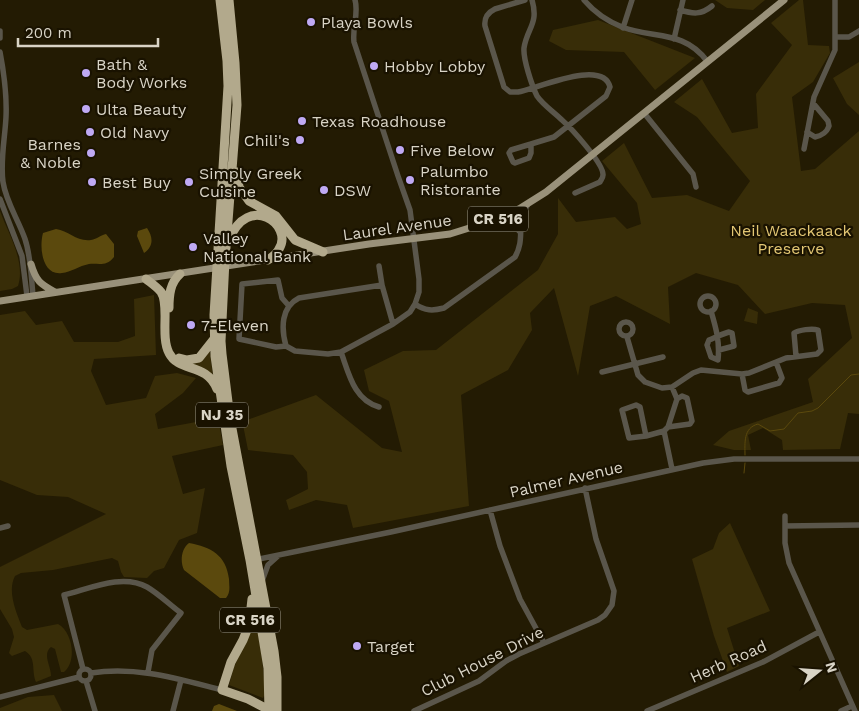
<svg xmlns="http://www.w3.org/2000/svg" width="859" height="711" font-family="'Work Sans',sans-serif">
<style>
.green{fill:#382d08}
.water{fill:#5b490d}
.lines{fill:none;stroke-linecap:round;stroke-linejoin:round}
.stream{stroke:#5b490d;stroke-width:1}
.minor{stroke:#5a564b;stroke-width:5.5}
.major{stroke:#99917a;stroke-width:7}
.highway{stroke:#b2a98c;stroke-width:9}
.poi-dot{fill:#bfa9f4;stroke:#191200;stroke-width:2}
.labels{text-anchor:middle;stroke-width:4.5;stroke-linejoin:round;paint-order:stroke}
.shield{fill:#191200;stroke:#9f9a8b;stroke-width:1}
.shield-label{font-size:15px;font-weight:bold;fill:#d9d4c6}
.poi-label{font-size:16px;fill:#d9d4c6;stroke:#191200;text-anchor:start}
.street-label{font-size:16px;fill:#d9d4c6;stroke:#191200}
.park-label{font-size:16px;fill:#e2c673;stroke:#191200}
</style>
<rect width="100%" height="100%" fill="#231b03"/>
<path class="green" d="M715 0H765L753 10 727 8Z
M799 0H803L808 45 829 46 830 53 813 82 792 97 801 171 815 169 859 131V414L848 413 840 449 783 450 782 440 763 428 748 435 751 450H734L713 445 729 431 813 402 808 379 852 338 845 305 812 303 765 314 738 285 696 273 668 287 670 324 616 296 590 306 578 376 554 288 530 313 532 330 508 370 461 395 469 506 353 528 347 505 316 500 289 510 286 500 308 489 307 472 293 455 248 450 242 420H247L316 395 382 448 402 452 389 401 369 391 364 370 403 351 436 350 538 270 558 234V198L576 222 615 217 627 229 641 224 637 203 602 161 624 143 652 198 687 195 729 211 750 181 697 117 674 102 702 79 732 133 758 128 756 94 792 45 771 23Z
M598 20 695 58 655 90 624 52 566 50 549 41 553 30Z
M859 62V115L847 104 833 78Z
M0 211C8 233 26 262 18 286L12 289 0 291Z
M154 295 156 355 94 359 91 371 106 405 146 398 155 376 177 373 196 378 183 393 155 414 158 429 218 418 223 445 172 456 183 494 205 488 197 533 179 540 164 568 154 571 147 578 124 577 121 572 118 561 112 558 53 570 21 573 15 576C7 591 16 612 22 627L27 630 58 624C73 632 77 662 64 672H61L55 649 51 647C42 654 51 666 51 676L36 682C31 671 37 658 25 651L12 656 9 653 14 637 12 629 0 609V567L106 514 68 497 37 495 0 480V315L25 311 36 325 62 321 74 342H118L135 336 134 299Z
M748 308 758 312 757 324 744 321Z
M209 352H210L213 377 187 363Z
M730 523 770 611 727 628 739 666 727 672 714 636 692 559 713 549 719 533Z
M254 619 255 620C261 645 264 670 265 696H264L263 698 229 685 234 667Z
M54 695 62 711H0V708L28 697Z"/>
<path class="water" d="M147 228C153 237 154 246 144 253L137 236 138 231Z
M56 229C69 231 77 242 91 240 97 239 101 235 106 234L114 244V257C106 267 99 263 89 264 79 266 71 272 62 273 42 276 39 247 43 233Z
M189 543C211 547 226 555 229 579 229 586 231 592 226 598H220L184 570C180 562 181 549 189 543Z
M219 704 237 711H212L214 706Z"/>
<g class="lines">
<path class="stream" d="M745 455C745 443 743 428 758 424L770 431 784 429 798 413 812 411 818 408 851 375 859 374
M744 473 745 463"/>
<path class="minor" d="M355 0C359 13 352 28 354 42L398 176 410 210 419 279V292L415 304 410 312 393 324 341 352 328 354 295 351 286 346C281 328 281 307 299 298L382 285
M525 0 495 9C487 13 484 18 485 26L504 87 510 92H518C536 89 603 58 610 87L606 96 554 137 531 144
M532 0C539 24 527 28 524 48 523 59 532 86 537 96 543 105 554 112 562 120 571 128 604 164 603 175 603 178 601 180 600 182L575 193
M584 0C594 12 607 21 622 27 654 39 684 30 707 61
M680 10C693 14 701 15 712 6
M623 28 632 0
M0 31V38
M835 37H849L859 31
M674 39 683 0
M0 52C4 73 7 95 6 117 5 138 0 161 3 182 6 202 18 219 25 239 31 257 31 276 33 295
M644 113 693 174 696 187
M807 132 815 137C821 136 827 132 829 126L828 121 813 103
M531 144V153L529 158 515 163 513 162 509 153 511 150Z
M804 149 814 97 835 50V0
M0 199 22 256 27 296
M508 215 519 231
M379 266 382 285 393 324
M700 304a8 8 0 1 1 16 0a8 8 0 1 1-16 0Z
M415 304C425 311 433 311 444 308L515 257C526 238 515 224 528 204
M711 311C716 328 720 342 718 360L711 357 707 345 709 340C716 337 722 334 729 332L732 333 734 346 719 350
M619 329a7 7 0 1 1 14 0a7 7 0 1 1-14 0Z
M627 337 638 375 645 382 662 388 672 387 693 373 701 370 742 374 749 373 786 358 817 354 821 350 818 330C812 328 799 330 794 333L796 356
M286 346 276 347 239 339 242 284 278 280 282 298 289 306
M341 352C349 374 354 400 379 407
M602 372 663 357
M742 374 745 390 748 392 779 383 782 378 776 362
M636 405 640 407 646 436 629 438 622 410Z
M668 427 690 424 692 421 687 398 682 396 677 399
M664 431 668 427 677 399 672 387
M664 431 672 469
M646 436 664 431
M490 510 500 546 520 599 544 643
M785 516V543L789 563 855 711
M785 526 859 525
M0 528 8 526
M254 560 391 532 703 463 734 459H859
M262 581 268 565 278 556
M79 675a6 6 0 1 1 12 0a6 6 0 1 1-12 0Z
M83 669 64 595C89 589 122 573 147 587 159 594 170 605 181 613L152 650 148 672
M91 673C137 666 178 679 222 690
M86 681 95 711
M0 697 79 677
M173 711 181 680
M414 711 479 681 506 661 519 654 598 620 605 615 612 605 614 591 596 539 585 488
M647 711 763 662 819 632
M841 711 852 706"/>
<path class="major" d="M31 264C36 281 40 284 55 292
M0 301 369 244 450 234 498 219 519 209 546 192 784 0"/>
<path class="highway" d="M220 0 227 61 228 86 214 315 215 356 231 466 250 560 268 668 269 711
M229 0 235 63 237 105 225 260 221 341 222 354 230 418 274 651 277 677V711
M237 172 239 187 249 201 276 216 295 240 323 252
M229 240C248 192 294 225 279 249 277 254 272 257 268 260
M146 279C151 283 157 287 161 292 170 304 160 336 169 353 179 373 206 362 217 389
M169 308C169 295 170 283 180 274
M179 358 187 360 199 358 214 339
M252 599 249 625 243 640 231 662 222 690 248 699 269 710"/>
</g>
<g class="poi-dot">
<circle cx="311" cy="22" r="5"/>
<circle cx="374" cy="66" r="5"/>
<circle cx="86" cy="73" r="5"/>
<circle cx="86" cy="109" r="5"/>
<circle cx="302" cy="121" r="5"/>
<circle cx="90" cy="132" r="5"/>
<circle cx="300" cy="140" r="5"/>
<circle cx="400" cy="150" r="5"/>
<circle cx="91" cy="153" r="5"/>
<circle cx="410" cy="180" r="5"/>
<circle cx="92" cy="182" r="5"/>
<circle cx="189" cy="182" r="5"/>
<circle cx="324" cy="190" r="5"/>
<circle cx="193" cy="247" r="5"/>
<circle cx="191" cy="325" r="5"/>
<circle cx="357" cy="646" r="5"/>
</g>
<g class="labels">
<g class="shield">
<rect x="468" y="206.5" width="60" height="25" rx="4"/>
<rect x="196" y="402.5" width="52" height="25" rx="4"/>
<rect x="220" y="607.5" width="60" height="25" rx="4"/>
</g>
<g class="shield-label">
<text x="498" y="224">CR 516</text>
<text x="222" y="420">NJ 35</text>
<text x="250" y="625">CR 516</text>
</g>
<g class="poi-label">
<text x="321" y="28">Playa Bowls</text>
<text x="96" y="70">Bath &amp;<tspan x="96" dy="18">Body Works</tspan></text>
<text x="384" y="72">Hobby Lobby</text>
<text x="96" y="115">Ulta Beauty</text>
<text x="312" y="127">Texas Roadhouse</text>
<text x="100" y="138">Old Navy</text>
<text x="290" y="146" text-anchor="end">Chili's</text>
<text x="81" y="150" text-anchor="end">Barnes<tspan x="81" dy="18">&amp; Noble</tspan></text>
<text x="410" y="156">Five Below</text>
<text x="420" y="177">Palumbo<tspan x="420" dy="18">Ristorante</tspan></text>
<text x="199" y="179">Simply Greek<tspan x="199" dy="18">Cuisine</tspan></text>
<text x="102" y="188">Best Buy</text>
<text x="334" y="196">DSW</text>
<text x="203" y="244">Valley<tspan x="203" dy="18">National Bank</tspan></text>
<text x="201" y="331">7-Eleven</text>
<text x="367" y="652">Target</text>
</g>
<g class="street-label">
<text transform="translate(397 227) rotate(-8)" y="6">Laurel Avenue</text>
<text transform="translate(566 479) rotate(-13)" y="6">Palmer Avenue</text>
<text transform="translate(482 661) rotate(-27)" y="6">Club House Drive</text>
<text transform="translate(728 661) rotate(-24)" y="6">Herb Road</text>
</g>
<g class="park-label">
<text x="791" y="236">Neil Waackaack<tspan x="791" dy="18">Preserve</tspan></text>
</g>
</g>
<g transform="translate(819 671) rotate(73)" stroke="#191200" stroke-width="4" paint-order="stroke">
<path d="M0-4L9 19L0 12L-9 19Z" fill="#d9d4c6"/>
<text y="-8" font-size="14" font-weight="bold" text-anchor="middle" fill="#d9d4c6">N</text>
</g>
<path d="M18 38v8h140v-8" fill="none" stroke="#d9d4c6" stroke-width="2.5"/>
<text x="25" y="38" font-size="15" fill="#d9d4c6" stroke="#191200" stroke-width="4" paint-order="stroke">200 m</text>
</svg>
